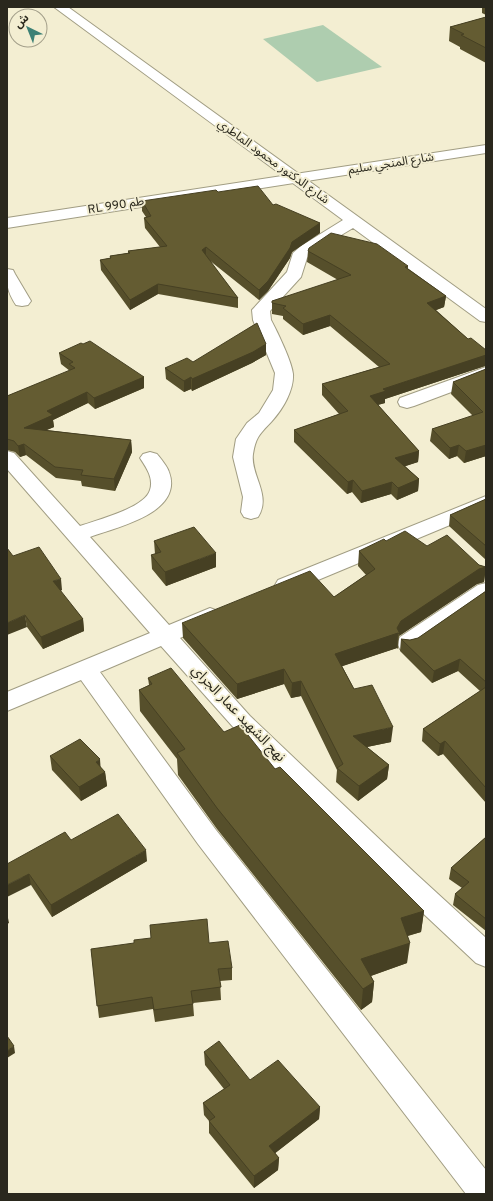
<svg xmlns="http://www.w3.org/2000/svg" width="493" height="1201" font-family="Overpass,'Noto Sans Arabic',sans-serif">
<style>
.green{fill:#aecdaf}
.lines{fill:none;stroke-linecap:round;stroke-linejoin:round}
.street-casing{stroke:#a19d83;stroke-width:2}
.secondary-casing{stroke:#a19d83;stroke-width:2}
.street{fill:#fff;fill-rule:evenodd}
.secondary{fill:#fff;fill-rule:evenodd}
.wall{fill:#564f2b}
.shaded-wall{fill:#464023}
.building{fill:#645c32;stroke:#464023}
.labels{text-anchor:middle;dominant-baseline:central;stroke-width:4;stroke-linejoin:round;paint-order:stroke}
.far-street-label{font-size:12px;fill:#2a281d;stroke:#f3eed2}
.street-label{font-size:14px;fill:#2a281d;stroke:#f3eed2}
</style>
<rect width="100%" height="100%" fill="#f3eed2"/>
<path class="green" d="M323 25 382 67 317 82 263 39Z"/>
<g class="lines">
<defs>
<path id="street" d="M54 7H68L486 309V322L480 321 353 228 313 252 307 258 301 277 270 311 271 320C277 331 292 362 293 374 294 390 283 409 272 421 260 434 256 436 253 454 250 475 272 495 258 517L251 519 244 517 241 512 243 497 233 457 236 439 247 423 259 413 273 390 275 373 253 320 252 310 287 272 293 253 301 246 343 220Z
M7 269 13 270 15 274 31 301 28 305 22 306 16 305C7 291 7 285 7 269Z
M486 367V379L414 406 407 408 400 406 398 402 400 398Z
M7 451 14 453 80 526C97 520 145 508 150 490 154 478 146 467 140 458L143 454 150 452 157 454C161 459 167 466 169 472 184 513 117 527 90 537L169 625 210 608 218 611 221 616 218 621 180 638 250 716 414 872 486 938V967L476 963 396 888 234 728 161 646 100 672 216 830 486 1170V1194H466L198 844 81 680 7 711V692L150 633 7 469Z
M486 496V510L294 590 286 592 278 590 275 585 278 580Z
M486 583V601L416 649 408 651 400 649 397 643 400 637 478 585Z"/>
<path id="secondary" d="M486 145V153L7 228V218Z"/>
</defs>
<use href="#street" class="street-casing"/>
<use href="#secondary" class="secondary-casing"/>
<use href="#street" class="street"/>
<use href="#secondary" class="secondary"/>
</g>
<path class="wall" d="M482 7H486V15L482 13Z
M486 17V63L460 49V47L449 41 450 27Z
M218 192 273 205 320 223V233L292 252 290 258 268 291 259 300 209 260 238 298V308L158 294 130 310 101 270 100 260 110 258V256L128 253V251L160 247 145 228 144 218 146 217 142 211V201Z
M308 251 408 266V269L446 296 444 307 436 310 468 339 486 350V366H485L385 399V403L378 405 419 451 418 462 405 466 419 479 418 491 397 500 391 494 361 503 352 492 347 494 294 442V430L339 414 322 395V384L379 367 330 326 303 335 283 319V316L272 314V301L338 280 307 262Z
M266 344V355L252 363 192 391 191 389 184 392 166 379 165 368 193 362Z
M59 353 144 377V388L95 409 88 403 53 420 54 427 46 430 131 440 132 452 115 491 82 486 81 481 56 478 26 455 20 457 15 452 7 450V396L70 371 61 364Z
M486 369V456L464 463 457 456 449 459 430 441 432 429 473 416 451 394 453 382Z
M486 499V560L449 526 450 515Z
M154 541 216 567 166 586 152 569 151 555 155 554Z
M386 541 427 546 479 565 486 567 484 582 477 584 399 636 398 649 397 648 342 666 354 689 391 742 367 747 389 765 387 779 358 801 336 782 337 770 301 696 291 698 284 684 237 699 183 638 182 623 334 597 366 575 358 566 359 551Z
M13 556 62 590 60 591 83 619 84 631 43 649 27 627Z
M486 591V803L443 754 438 756 422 741 423 729 480 691 458 671 432 683 400 651 401 639 410 640 418 638Z
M148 678 224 732 275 769 424 911 421 932 408 936 407 963 371 976 374 982 372 1002 361 1010 217 829 178 775 177 759 140 711 139 690 149 685Z
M50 756 100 767 105 772 107 786 81 801 52 770Z
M486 837V931L453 905 455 894 462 888 449 879 451 868Z
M71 840 147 861 52 917 31 885 7 864Z
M209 943 232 968V980L220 981 221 1000 193 1003 194 1016 155 1022 153 1009 99 1018 91 949Z
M204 1052 250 1080 320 1107 319 1119 275 1153 279 1158 278 1170 254 1188 209 1133V1121L204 1115 203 1103 224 1089 205 1065Z"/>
<path class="shaded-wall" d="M320 223V233L292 252 290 258 268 291 259 300V290L292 242Z
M206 247V257L202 250Z
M158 284V294L130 310V300Z
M446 296 444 307 426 314 427 303Z
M330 315V326L303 335V324Z
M266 344V355L252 363 192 391V379Z
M486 355 485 366 385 399V403L369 407 370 396 383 389Z
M144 377V388L95 409 94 398Z
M191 377V389L184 392V381Z
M87 392 88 403 53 420 54 427 26 439 24 428 47 411Z
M131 440 132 452 115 491 114 479Z
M24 444 26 455 20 457 18 446Z
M459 445 457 456 449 459 450 448Z
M486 445V456L464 463 466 451Z
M419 451 418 462 394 470 395 458Z
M419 479 418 491 397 500 398 488Z
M353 480 352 492 347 494 348 482Z
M392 482 391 494 361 503 362 491Z
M216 553V567L166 586 165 572Z
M486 567 484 582 477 584 399 636 400 634 398 633 397 648 334 669 335 654 397 628 401 621 479 569Z
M61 579 62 590 54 593 53 581Z
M25 615 27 627 7 635V623Z
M83 619 84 631 43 649 41 637Z
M460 659 458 671 432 683 434 671Z
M284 669V684L237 699V684Z
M301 681V696L291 698 292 683Z
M393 727 391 742 352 750 353 736Z
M445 741 443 754 438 756 440 744Z
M100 759 101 773 96 762Z
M389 765 387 779 358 801 359 786Z
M105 772 107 786 81 801 79 787Z
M146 850 147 861 52 917 51 905Z
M29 874 31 885 7 897V885Z
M424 911 421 932 399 938 401 918Z
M7 913 9 923 7 924Z
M410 943 407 963 359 980 361 959Z
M374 982 372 1002 361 1010 363 989Z
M14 1046 15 1053 7 1058V1051Z
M320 1107 319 1119 269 1158V1146Z
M279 1158 278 1170 254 1188V1176Z"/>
<path class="building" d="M486 17V48L461 35 464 34 450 27Z
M258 186 273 205 276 204 320 223 292 242 290 248 268 281 259 290 206 247 202 250 238 298 158 284 130 300 100 260 111 258 110 256 130 253 128 251 167 246 144 218 151 216 142 201 216 190 218 192Z
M331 233 377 244 408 266 405 267 446 296 427 303 468 339 471 338 486 350V355L383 389 386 391 370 396 419 451 395 458 419 479 398 488 392 482 362 491 353 480 348 482 294 430 348 411 322 384 390 364 330 315 303 324 283 308 286 306 272 303V301L351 275 308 251 309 248Z
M257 323 266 344 253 352 192 379 191 377 184 381 165 368 187 358 193 362Z
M90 341 144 377 94 398 87 392 47 411 53 415 24 428 131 440 114 479 81 475 83 470 55 467 24 444 18 446 14 441 7 439V396L75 368 69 364 73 362 59 353 81 343 83 344Z
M486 369V445L466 451 459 445 450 448 432 429 483 412 453 382Z
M486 499V546L450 515Z
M194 527 216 553 165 572 151 555 161 552 154 541Z
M405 531 427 546 447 535 479 565 486 567 479 569 401 621 397 628 400 634 398 633 335 654 354 689 372 685 393 727 353 736 389 765 359 786 337 768 343 764 301 681 292 683 284 669 237 684 182 623 310 571 334 597 375 569 359 551 384 539 386 541Z
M39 547 61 579 53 581 83 619 41 637 25 615 7 623V548L13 556Z
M486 591V682L460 659 434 671 401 639 410 640 418 638Z
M171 668 224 732 240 725 275 769 280 767 424 911 401 918 410 943 361 959 374 982 363 989 217 808 177 753 185 749 139 690 152 684 148 678Z
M486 687V788L445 741 440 744 423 729Z
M80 739 100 759 96 762 105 772 79 787 50 756Z
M118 814 146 850 51 905 29 874 7 885V864L65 832 71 840Z
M486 837V919L455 894 469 882 451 868Z
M207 919 209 943 228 941 232 968 218 969 221 987 191 991 193 1004 154 1010 152 997 97 1006 91 949 134 943V940L151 938 150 925Z
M7 1036 14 1046 7 1051Z
M219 1041 250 1080 278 1060 320 1107 269 1146 279 1158 254 1176 209 1121 215 1117 203 1103 230 1085 204 1052Z"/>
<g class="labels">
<g class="far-street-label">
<text transform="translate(273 162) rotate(36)">شارع الدكتور محمود الماطري</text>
<text transform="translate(391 164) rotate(-9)">شارع المنجي سليم</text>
<text transform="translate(116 206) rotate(-9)">RL طم 990</text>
</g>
<g class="street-label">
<text transform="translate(238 714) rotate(46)">نهج الشهيد عمار الجراي</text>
</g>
</g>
<rect width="493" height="1201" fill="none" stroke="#2a281d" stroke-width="16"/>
<g transform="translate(28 28) rotate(317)"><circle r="19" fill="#f3eed2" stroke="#a39f8a"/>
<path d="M0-3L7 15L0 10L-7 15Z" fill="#3d8175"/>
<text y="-6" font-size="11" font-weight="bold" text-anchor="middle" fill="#2a281d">ش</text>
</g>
</svg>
